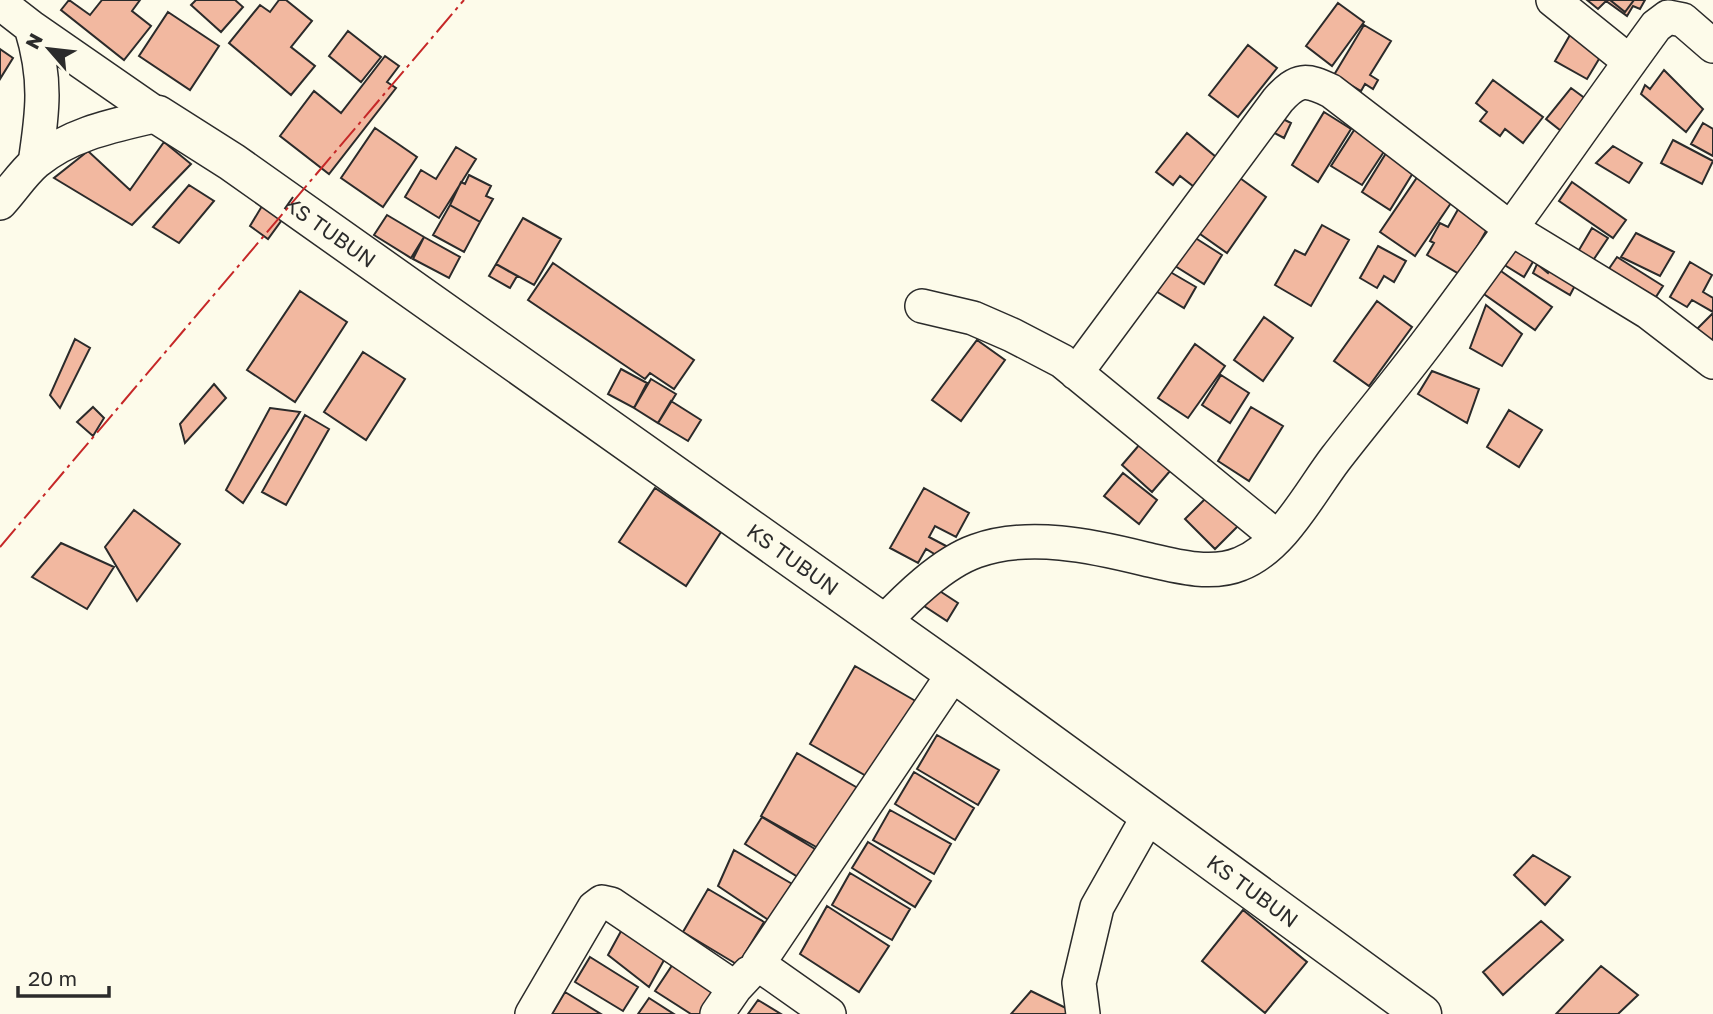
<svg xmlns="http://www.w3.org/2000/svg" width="1713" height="1014" font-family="'Golos Text',sans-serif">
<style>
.building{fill:#f2b8a0;stroke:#2b2b2b;stroke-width:2}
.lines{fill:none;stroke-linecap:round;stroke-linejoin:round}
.minor-casing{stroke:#2b2b2b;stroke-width:36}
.major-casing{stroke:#2b2b2b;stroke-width:41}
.minor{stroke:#fdfbea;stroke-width:33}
.major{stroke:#fdfbea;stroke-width:38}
.power{stroke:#c62828;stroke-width:2;stroke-dasharray:24 5 3.5 5;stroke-linecap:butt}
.labels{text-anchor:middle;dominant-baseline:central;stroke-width:5;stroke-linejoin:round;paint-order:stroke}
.street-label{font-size:21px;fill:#2b2b2b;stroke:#fdfbea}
</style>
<rect width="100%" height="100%" fill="#fdfbea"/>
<path class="building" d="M69 0 90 15 102 0H140L132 11 151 26 124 60 61 10Z
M196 0H235L243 7 221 32 191 5Z
M279 0H286L312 21 291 47 315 66 291 95 229 43 260 5 270 12Z
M1587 0H1645L1640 9 1633 6 1627 16 1606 1 1598 9Z
M1610 0H1634L1625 12Z
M1338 3 1364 22 1332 66 1306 46Z
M168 12 219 46 190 90 139 56Z
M1364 25 1391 41 1370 75 1378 80 1373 89 1365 84 1361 91 1334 75Z
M348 31 381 57 361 82 329 56Z
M1570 35 1602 54 1587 79 1555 61Z
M1248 45 1277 68 1238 117 1209 95Z
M0 49 13 58 0 79Z
M385 56 399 66 387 82 396 88 329 174 280 136 314 91 341 113Z
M1664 70 1703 109 1686 132 1641 94 1645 85 1650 89Z
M1493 80 1543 117 1523 143 1505 129 1500 136 1480 121 1487 112 1476 103Z
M1571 88 1590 102 1565 134 1546 119Z
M1324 112 1351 129 1318 182 1292 165Z
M1275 115 1291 123 1284 138 1267 129Z
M1703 123 1713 129V156L1691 144Z
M1358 124 1389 144 1362 185 1331 166Z
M375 128 417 157 383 207 341 178Z
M1187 133 1216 157 1193 186 1180 176 1173 185 1156 172Z
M1673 140 1713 161 1702 184 1661 163Z
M164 142 191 164 132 225 54 178 88 151 130 190Z
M1613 146 1642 163 1629 183 1596 163Z
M456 147 476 159 439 218 405 197 421 170 436 179Z
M1388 150 1416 168 1390 210 1362 192Z
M1233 173 1266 197 1227 253 1193 229Z
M469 175 491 186 486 196 493 199 480 222 450 205 461 182 465 184Z
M1418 176 1453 200 1415 256 1380 232Z
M1572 182 1626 220 1613 238 1559 201Z
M189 185 214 201 179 243 153 227Z
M450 205 480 222 464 252 433 235Z
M262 206 284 217 268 239 250 226Z
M1460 206 1490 224 1461 275 1427 255 1434 243 1430 241 1440 223 1448 227Z
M387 215 424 237 411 258 374 235Z
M523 218 561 239 534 285 496 264Z
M1322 225 1349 240 1311 306 1275 285 1295 250 1305 255Z
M1592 228 1608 238 1588 268 1576 255Z
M1186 232 1222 255 1204 284 1167 261Z
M1636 233 1674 252 1660 276 1621 257Z
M1514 235 1540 250 1524 277 1498 261Z
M424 237 460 257 449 278 413 259Z
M1378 246 1406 261 1394 282 1384 276 1377 288 1360 278Z
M1617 257 1663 286 1650 306 1604 276Z
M1559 259 1579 278 1570 295 1533 273 1537 264 1548 273Z
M1690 262 1712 275 1703 292 1713 298V312L1692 300 1687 307 1670 297Z
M553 263 694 360 674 389 650 373 645 379 528 300Z
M496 264 517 276 510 288 489 276Z
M1160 266 1196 287 1184 308 1149 287Z
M1498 269 1552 307 1535 330 1481 292Z
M300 291 347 322 295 402 247 370Z
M1377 301 1412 327 1369 386 1334 361Z
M1486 305 1522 334 1502 366 1470 348Z
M1713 313V346L1696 330Z
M1264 317 1293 338 1263 381 1234 360Z
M75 339 90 348 60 408 50 395Z
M977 340 1005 360 961 421 932 400Z
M1195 344 1225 366 1188 418 1158 398Z
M363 352 405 379 366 440 324 412Z
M621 369 647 383 634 408 608 394Z
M1432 371 1479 389 1467 423 1418 394Z
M1221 375 1249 393 1230 423 1202 405Z
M651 379 676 394 658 423 634 408Z
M214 384 226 398 185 443 180 424Z
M671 401 701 420 688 441 658 423Z
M93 407 104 418 93 436 77 422Z
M1251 407 1283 426 1249 481 1218 461Z
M270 408 300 412 243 503 226 490Z
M1509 410 1542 430 1519 467 1487 447Z
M305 415 329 429 286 505 262 492Z
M1140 444 1170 471 1152 492 1122 465Z
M1123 473 1157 500 1139 524 1104 496Z
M655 488 721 532 686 586 619 542Z
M924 488 969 513 956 537 935 526 929 537 948 547 941 558 926 549 918 563 890 548Z
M1207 497 1238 526 1215 549 1185 519Z
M134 510 180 544 137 601 105 547Z
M61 543 114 567 87 609 32 577Z
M932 586 958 603 947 621 921 604Z
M855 666 919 703 875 781 810 744Z
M937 735 999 770 978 805 917 769Z
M797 753 863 791 827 853 761 816Z
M914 772 974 808 955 840 895 804Z
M890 810 951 844 934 874 873 840Z
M762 817 815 849 798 877 745 844Z
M868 842 931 881 915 907 852 868Z
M734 850 794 885 770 921 718 886Z
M1533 855 1570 877 1545 905 1514 875Z
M850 873 910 909 892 940 832 905Z
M708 889 764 922 738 965 683 932Z
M827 906 889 946 859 992 800 954Z
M1243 910 1307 962 1265 1013 1202 961Z
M1541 921 1563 940 1503 995 1483 972Z
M626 922 668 953 649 987 608 955Z
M590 957 638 987 623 1011 575 982Z
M677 958 725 990 709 1014H691L655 991Z
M1601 966 1638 995 1618 1014H1556Z
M1031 991 1070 1010 1068 1014H1011Z
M565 992 601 1014H552Z
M649 998 674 1014H638Z
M758 1000 781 1014H748Z"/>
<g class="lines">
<defs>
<path id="minor" d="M1553 0 1630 62
M0 3 31 27 158 115
M31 27C47 79 43 111 35 163
M0 203C12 190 23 173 36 162 71 133 116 125 158 115
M922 306 973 318 1012 335 1062 361 1277 537
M1076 373 1278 100C1298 78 1306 79 1331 91L1510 228 1648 312 1713 362
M883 623C907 598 942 563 976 551 1028 532 1093 546 1145 559 1175 566 1211 576 1240 564 1282 548 1310 492 1336 458 1367 418 1399 380 1429 340 1507 237 1580 130 1656 26L1668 17 1683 20 1713 46
M532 1014 594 908 602 902 611 904 735 988
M717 1014 735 988 749 973
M829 1014 758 964 954 673
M1083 1014 1079 983 1097 907 1149 815"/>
<g id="major">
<path id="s1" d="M158 115 232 162 954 673 1422 1014"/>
</g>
</defs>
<use href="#minor" class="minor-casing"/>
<use href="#major" class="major-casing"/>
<use href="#minor" class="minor"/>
<use href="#major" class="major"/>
<path class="power" d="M0 547 464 0"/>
</g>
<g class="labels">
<g class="street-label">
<text stroke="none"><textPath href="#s1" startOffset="208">KS TUBUN</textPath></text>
<text stroke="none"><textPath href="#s1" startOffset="775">KS TUBUN</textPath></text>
<text stroke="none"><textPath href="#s1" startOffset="1342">KS TUBUN</textPath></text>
</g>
</g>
<g transform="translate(49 49) rotate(298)" stroke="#fdfbea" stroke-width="5" paint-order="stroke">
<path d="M0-5L12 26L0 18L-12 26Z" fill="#2b2b2b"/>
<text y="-10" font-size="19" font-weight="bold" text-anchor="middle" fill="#2b2b2b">N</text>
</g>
<path d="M18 986v10h91v-10" fill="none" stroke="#2b2b2b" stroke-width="3.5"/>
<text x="28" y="986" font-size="21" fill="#2b2b2b" stroke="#fdfbea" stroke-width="5" paint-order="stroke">20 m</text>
</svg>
